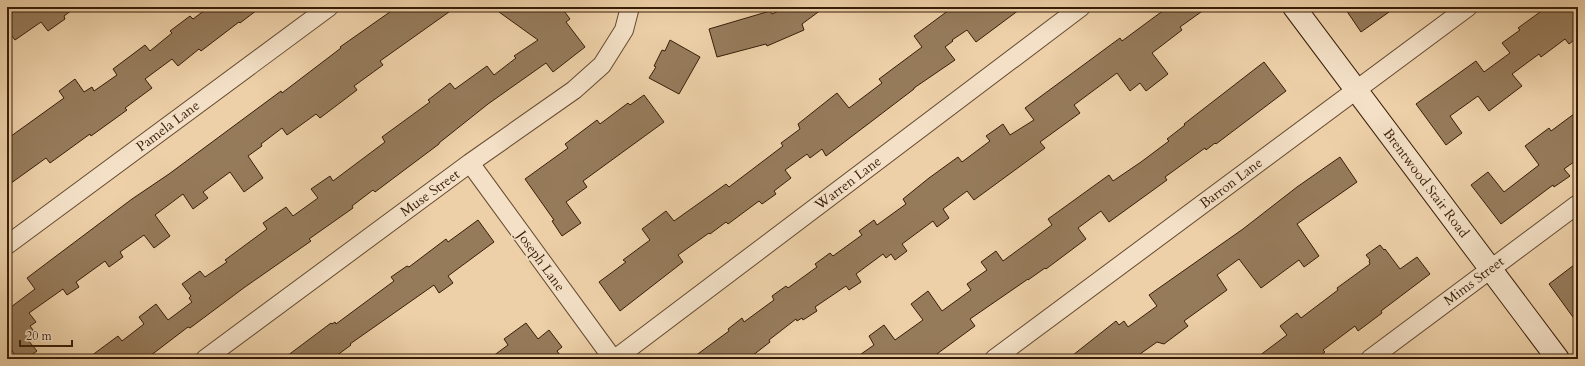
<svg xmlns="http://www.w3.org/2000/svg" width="1585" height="366" font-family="Cardo,serif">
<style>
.building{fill:#967b5b;stroke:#381e08}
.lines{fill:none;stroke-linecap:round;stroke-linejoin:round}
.street-casing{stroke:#654a30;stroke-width:20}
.secondary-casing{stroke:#381e08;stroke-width:24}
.street{stroke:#f3e0c6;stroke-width:18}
.secondary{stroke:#f3e0c6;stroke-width:22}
.labels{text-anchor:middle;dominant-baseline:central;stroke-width:3;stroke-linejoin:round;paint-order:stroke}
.street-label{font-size:14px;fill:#381e08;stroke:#f3e0c6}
</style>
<rect width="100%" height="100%" fill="#edd0a8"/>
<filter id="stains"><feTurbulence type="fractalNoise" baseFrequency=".005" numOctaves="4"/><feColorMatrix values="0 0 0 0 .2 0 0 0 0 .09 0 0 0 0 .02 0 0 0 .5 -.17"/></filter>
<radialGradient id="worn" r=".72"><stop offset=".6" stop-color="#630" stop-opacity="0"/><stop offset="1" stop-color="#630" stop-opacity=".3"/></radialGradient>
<path class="building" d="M20 7H76L64 16 65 19 48 31 41 22 15 40 7 30V16Z
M209 7H261L240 23 239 22 201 51 199 49 178 66 172 59 145 79 152 88 125 108 127 110 91 136 90 134 50 163 46 158 7 186V139L64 98 59 91 75 79 84 92 92 87 94 91 117 75 113 69 145 45 150 51 172 33 170 31 190 16 193 19Z
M397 7H456L380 61 383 65 354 86 357 90 320 118 316 114 287 135 282 128 261 144 262 146 248 156 263 178 244 192 230 172 203 192 208 198 193 209 183 194 155 215 170 236 154 248 144 235 120 252 123 257 109 267 105 261 76 282 79 287 67 295 63 289 29 313 36 322 30 326 36 334 28 340 37 351 26 359H18L7 344V310L35 289 27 278 132 199 169 174 281 91 282 93 341 48 340 47Z
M492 7H561L570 19 566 22 585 47 553 72 546 63 488 104 439 143V144L375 192 373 190 352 206 353 208 309 239 311 241 245 287 190 328 188 327 146 359H87L118 336 122 341 144 324 139 317 156 304 168 320 192 302 189 298 191 296 182 284 200 271 205 277 227 262 225 260 267 229 263 223 286 207 293 216 318 198 311 189 330 176 333 181 385 142 382 137 430 102 428 100 450 83 455 89 487 66 494 75 516 58 514 56 538 40Z
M788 7H825L802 24 804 30 767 46 766 44 717 57 709 29 770 11 772 14Z
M953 7H1023L976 42 967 30 952 40 953 41 945 47 955 60 914 88V89L826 156 822 149 810 158 807 154 785 170 791 178 774 191 776 194 762 204 759 201 728 224 726 222 710 234 709 233 678 255 683 262 620 311 599 282 626 262 623 260 650 240 642 229 666 211 674 221 726 184 729 187 783 146 781 143 800 129 798 124 837 93 849 108 882 83 879 79 922 47 914 36Z
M1168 7H1208L1180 27 1182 30 1152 53 1168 74 1146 91 1140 83 1130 91 1117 73 1074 105 1080 113 1040 142 1045 148 974 200 967 191 943 209 949 218 937 227 933 221 902 244 907 251 895 260 891 254 886 258 883 254 856 274 861 282 849 290 846 286 815 307 817 311 803 320 802 318 797 321 796 319 769 340 770 342 748 359H691L729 331 728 329 742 318 744 322 774 300 772 296 786 286 788 288 817 267 815 264 830 253 833 256 862 235 859 231 874 220 877 225 906 204 903 199 929 178 958 157 962 162 990 141 986 136 1003 124 1010 135 1034 120 1025 108 1120 38 1122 41Z
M1344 7H1396L1361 32Z
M1547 7H1578V37L1569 44 1565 39 1541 57 1539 54 1512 74 1522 86 1489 111 1478 96 1450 116 1462 133 1446 145 1416 104 1476 61 1484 72 1510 53 1502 43 1520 30 1518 28Z
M670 40 700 57 679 94 649 78 656 67 654 66 662 50 665 51Z
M1264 62 1286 91 1216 144 1215 143 1206 150 1205 148 1165 177 1167 180 1109 222 1101 211 1078 228 1086 239 1046 269 1045 268 1028 280V279L970 319 975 326 930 359H854L874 345 869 336 884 325 895 340 923 320 911 304 928 291 942 311 971 290 967 284 987 270 981 262 996 251 1003 261 1052 225 1048 219 1109 175 1113 181 1141 162 1169 141 1167 139 1185 125 1184 124Z
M644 95 664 122 583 181 587 187 566 202 581 223 562 236 552 221 554 220 525 179 568 148 565 144 597 120 600 124 628 103 630 105Z
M1578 111V159L1564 169 1570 176 1554 187 1553 185 1501 224 1471 185 1488 172 1504 192 1539 165 1525 146 1549 128 1551 131Z
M1340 157 1357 182 1297 224 1319 256 1304 267 1299 260 1261 288 1239 259 1217 275 1227 290 1184 321 1188 326 1164 344 1157 342 1133 359H1068L1116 321 1119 325 1124 321 1128 327 1157 306 1149 295 1243 229 1297 187Z
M478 220 494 242 448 276 453 283 439 293 434 285 350 344 351 345 332 359H283L331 323 332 324 335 322 336 324 394 281 391 277 407 266 409 267 446 239 448 242Z
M1380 245 1384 250 1385 249 1400 269 1417 257 1430 274 1381 311 1382 313 1358 331 1355 326 1323 350 1325 352 1316 359H1255L1287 335 1280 326 1297 313 1301 318 1338 290 1337 288 1370 264 1369 261 1370 260 1366 255Z
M1578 262V324L1549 284Z
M526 323 538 339 549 330 562 347 557 351 563 359H489L508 345 504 339Z"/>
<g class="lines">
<defs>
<path id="street" d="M470 163 613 359
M7 245 329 7
M205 359 470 163 574 90 602 65 624 30 630 7
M615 359 1081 7
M994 359 1468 7
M1370 359 1578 204"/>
<path id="secondary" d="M1294 7 1558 359"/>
</defs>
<use href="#street" class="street-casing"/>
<use href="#secondary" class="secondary-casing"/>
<use href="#street" class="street"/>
<use href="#secondary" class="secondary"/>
</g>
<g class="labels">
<g class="street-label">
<text transform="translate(168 126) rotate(-37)">Pamela Lane</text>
<text transform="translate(848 183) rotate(-37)">Warren Lane</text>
<text transform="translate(1231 183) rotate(-37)">Barron Lane</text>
<text transform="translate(1426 183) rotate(53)">Brentwood Stair Road</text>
<text transform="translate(430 193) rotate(-36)">Muse Street</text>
<text transform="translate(541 261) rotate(54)">Joseph Lane</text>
<text transform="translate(1474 281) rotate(-37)">Mims Street</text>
</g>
</g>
<rect width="1585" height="366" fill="none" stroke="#edd0a8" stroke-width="24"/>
<rect x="8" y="8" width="1569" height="350" fill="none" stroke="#381e08" stroke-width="2"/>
<rect x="12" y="12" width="1561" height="342" fill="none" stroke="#381e08"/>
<path d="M20 340v6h52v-6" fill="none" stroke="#381e08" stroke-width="2"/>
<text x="26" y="340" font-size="12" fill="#381e08" stroke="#f3e0c6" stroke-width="3" paint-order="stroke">20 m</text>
<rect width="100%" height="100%" filter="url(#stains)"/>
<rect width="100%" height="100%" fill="url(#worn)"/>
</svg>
